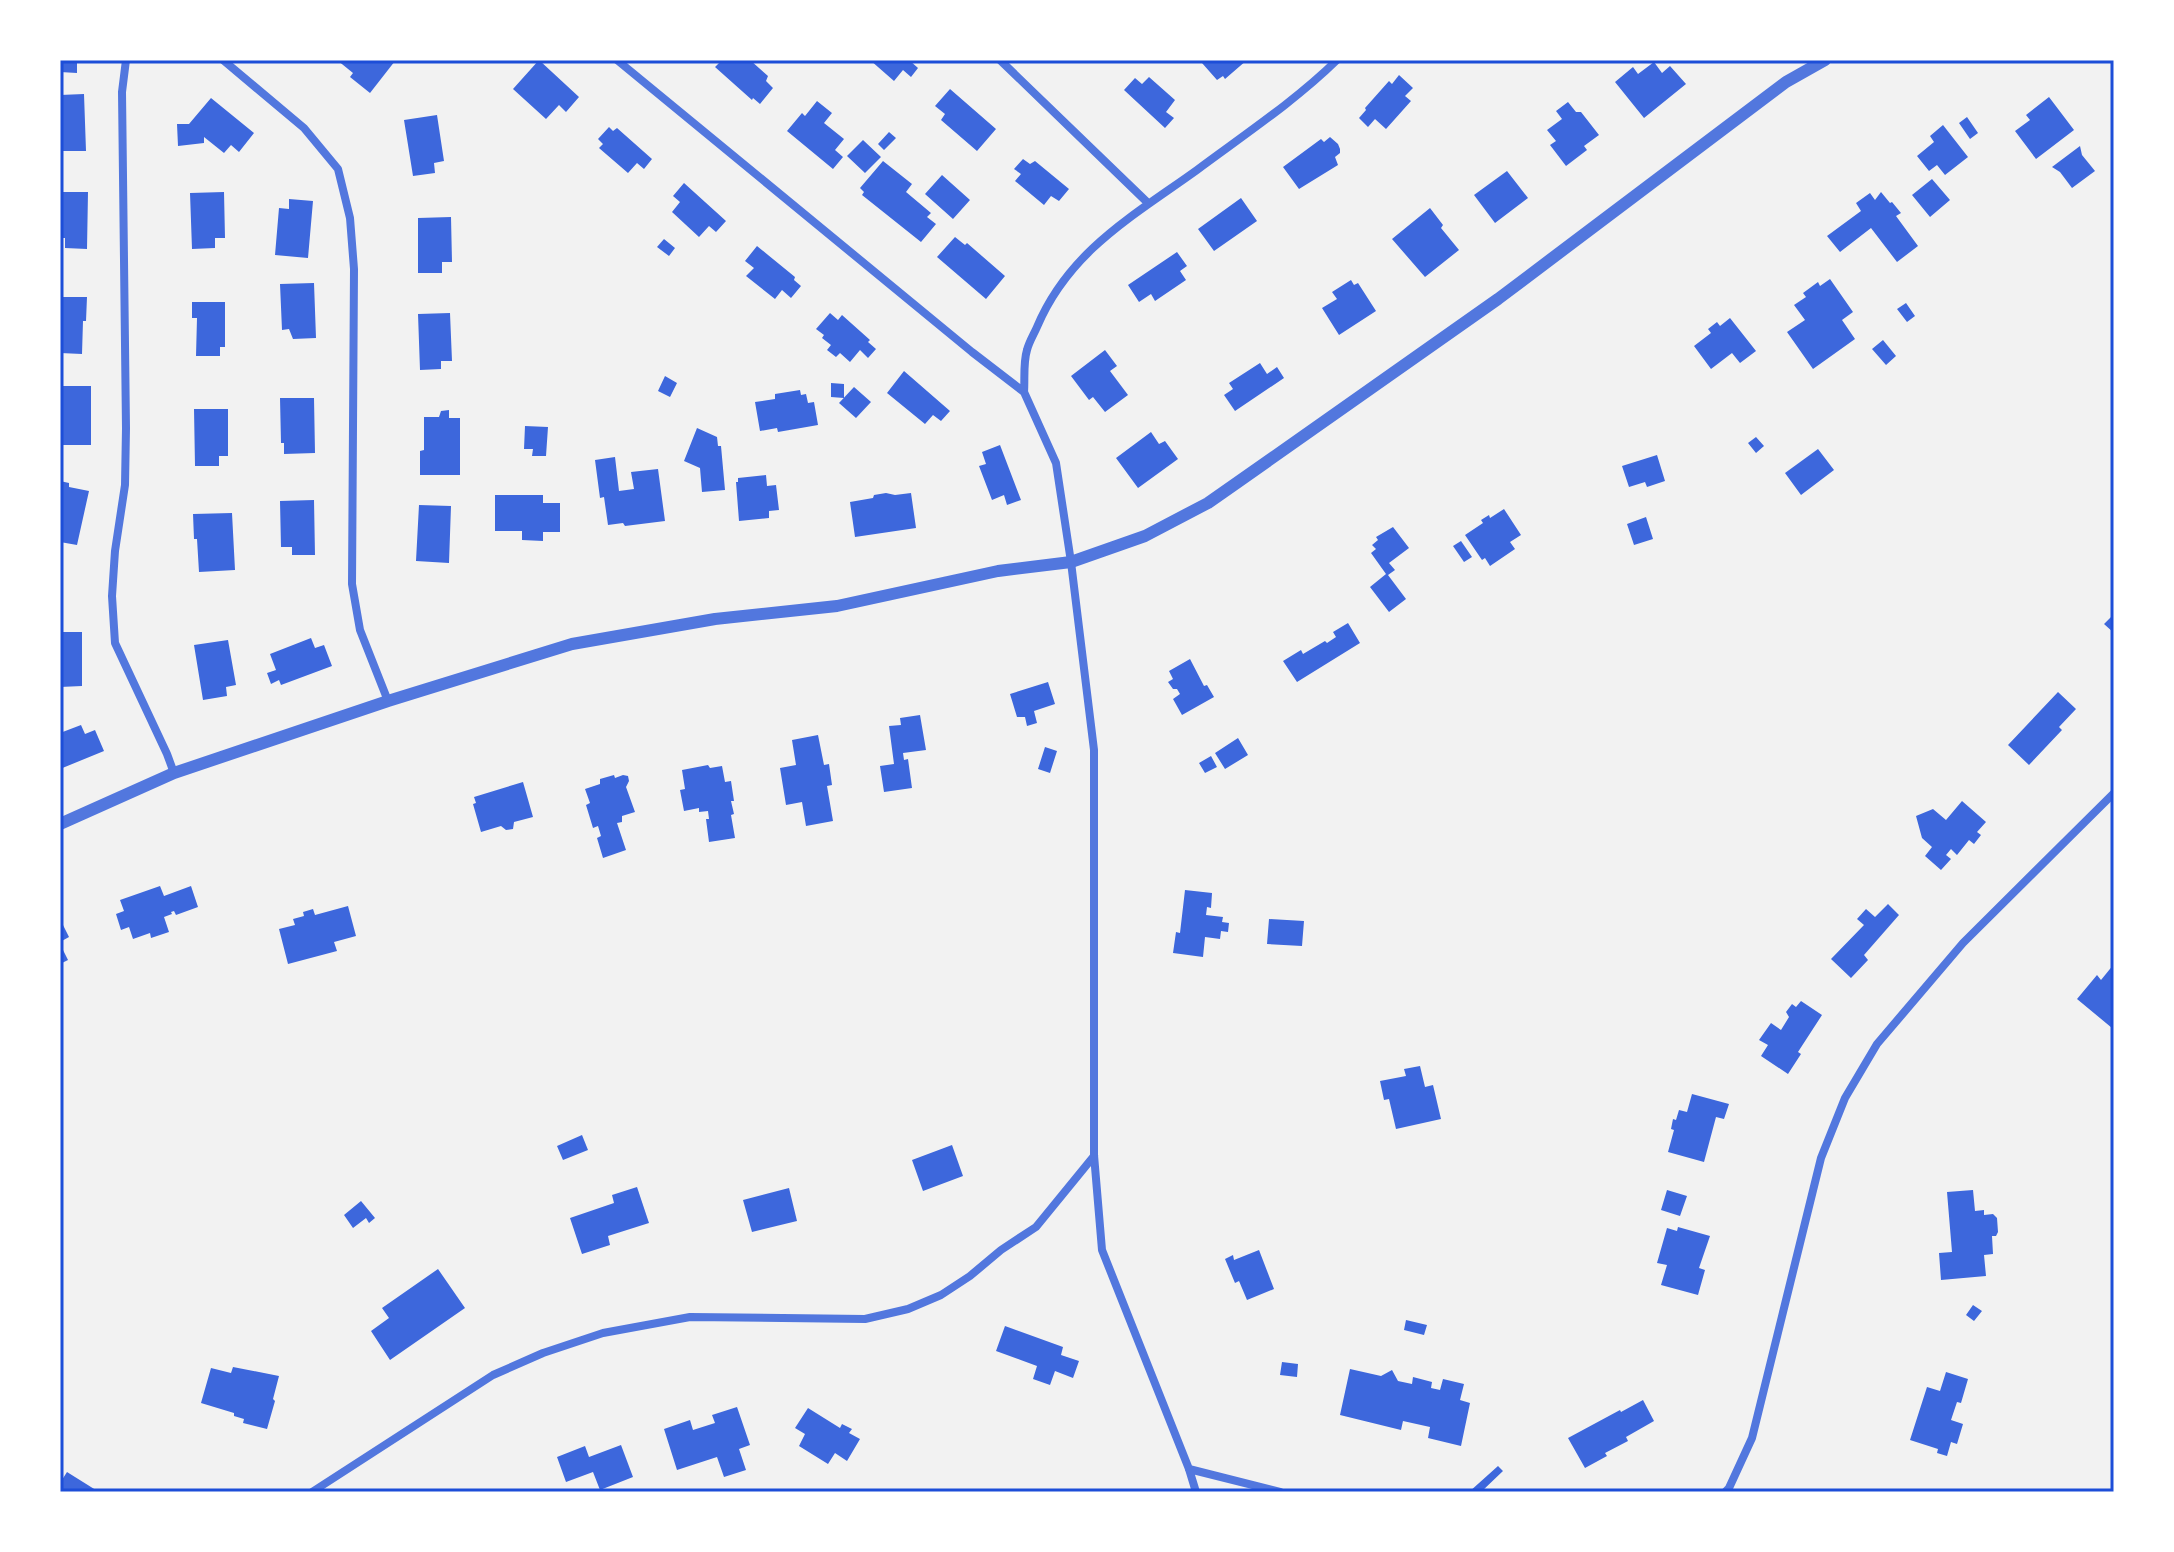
<svg xmlns="http://www.w3.org/2000/svg" width="2174" height="1552" font-family="'Noto Sans',sans-serif">
<style>
.building{fill:#3d67dc}
.lines{fill:none;stroke-linecap:round;stroke-linejoin:round}
.minor{stroke:#5277de;stroke-width:8}
.tertiary{stroke:#5277de;stroke-width:12}
.neatline{fill:none;stroke:#1d4ed8;stroke-width:3}
</style>
<rect width="100%" height="100%" fill="#f2f2f2"/>
<path class="building" d="M60 60H77V73L60 72Z
M337 60H394L395 61 370 93 350 77 353 73Z
M539 60 579 97 566 112 559 105 546 119 513 89Z
M722 60H750L768 76 766 81 773 88 760 104 753 98 752 100 715 67Z
M870 60H909L918 68 911 77 903 70 894 81Z
M1205 60H1247L1225 79 1223 76 1217 80 1202 63Z
M1654 62 1662 73 1670 66 1686 84 1644 118 1615 82 1633 67 1638 74Z
M1399 75 1413 88 1405 96 1411 101 1386 129 1375 119 1368 127 1359 118 1366 110 1365 108 1389 81 1392 84Z
M1149 77 1175 100 1166 112 1174 118 1165 128 1124 90 1135 78 1142 84Z
M950 89 996 129 977 151 941 120 945 114 935 106Z
M84 94 86 151H62L60 95Z
M2049 97 2074 130 2036 159 2015 131 2030 120 2026 115Z
M211 98 254 133 239 152 231 145 224 153 204 137V143L178 146 177 124H189Z
M817 101 832 113 824 123 844 139 835 150 843 157 833 169 787 131 802 113 805 116Z
M1568 102 1576 112H1581L1599 135 1584 146 1587 150 1566 166 1550 145 1556 141 1547 130 1562 119 1556 111Z
M437 115 444 161 434 163 435 173 413 176 404 120Z
M1967 117 1978 133 1970 139 1959 123Z
M1943 125 1968 157 1945 175 1937 165 1929 171 1917 156 1934 142 1930 136Z
M609 127 613 131 617 128 652 159 644 169 637 163 628 173 599 148 603 144 598 139Z
M889 132 896 138 884 150 878 144Z
M1330 137 1338 144 1340 149V153L1335 157 1338 165 1299 189 1283 167 1321 139 1324 142Z
M863 140 881 157 865 173 847 156Z
M2080 146 2082 155 2095 171 2072 188 2060 172 2052 167Z
M1023 159 1030 164 1035 161 1069 189 1059 201 1051 196 1044 205 1015 181 1021 174 1014 169Z
M883 161 912 184 906 192 931 213 927 217 936 224 921 242 862 195 864 192 860 188Z
M1507 171 1528 198 1495 223 1474 195Z
M942 175 970 200 953 219 925 194Z
M1932 179 1950 200 1930 217 1912 195Z
M684 183 726 221 716 232 709 226 699 237 672 212 680 202 673 196Z
M60 192H88L87 249 65 248V238H60Z
M224 192 225 238H215V248L192 249 190 193Z
M1881 192 1890 203 1892 202 1901 213 1896 216 1918 246 1897 262 1871 228 1840 252 1827 236 1861 211 1856 203 1870 193 1875 200Z
M1241 198 1257 221 1214 251 1198 229Z
M289 199 313 201 308 258 275 255 279 208 289 209Z
M1430 208 1443 225 1441 228 1459 250 1425 277 1392 239Z
M451 217 452 262H442V273H418V218Z
M955 237 965 245 967 243 1005 276 986 299 937 257Z
M664 239 675 248 669 256 657 247Z
M757 246 795 277 794 280 801 286 791 298 782 290 775 299 746 276 754 268 745 261Z
M1177 252 1187 266 1180 271 1186 280 1155 301 1151 294 1139 302 1128 285Z
M1830 279 1853 312 1842 320 1855 339 1813 369 1787 332 1805 320 1794 305 1806 297 1803 293 1818 282 1820 286Z
M1351 280 1354 285 1358 283 1376 311 1339 335 1322 308 1337 299 1332 292Z
M314 283 316 338 293 339 289 329 282 330 280 284Z
M60 297H87L86 321H83L82 354 60 353Z
M192 302H225V347H220V356H196L197 318H192Z
M1906 303 1915 316 1907 322 1897 309Z
M450 313 452 361H441V369L420 370 418 314Z
M830 313 838 320 842 315 870 340 868 342 876 349 868 358 860 350 850 362 840 353 836 357 827 350 831 345 822 338 824 335 816 329Z
M1730 318 1756 351 1740 363 1732 353 1711 369 1694 346 1711 333 1708 329 1717 322 1720 326Z
M1883 340 1896 356 1886 365 1872 349Z
M1105 350 1117 366 1110 371 1128 395 1105 412 1093 397 1089 400 1071 376Z
M1260 363 1267 374 1277 367 1284 378 1235 411 1224 395 1233 389 1229 383Z
M904 371 950 411 941 421 933 415 925 424 887 393Z
M665 376 677 383 670 397 658 391Z
M831 383 844 384V398L831 397Z
M60 386H91V445H60Z
M854 387 871 402 856 418 839 403Z
M800 390 801 395 806 394 808 403 814 402 818 425 778 432 777 428 760 431 755 402 775 399V394Z
M280 398H314L315 453 284 454V443H281Z
M194 409H228V456H219V466H195Z
M449 410V418H460V475H420V451L424 450V417H439L441 411Z
M525 426 548 427 546 456H532L533 449H524Z
M697 428 717 437 718 446H721L725 490 702 492 700 468 684 461Z
M1151 432 1159 444 1165 441 1178 459 1138 488 1116 458Z
M1756 437 1764 446 1756 453 1748 443Z
M1000 445 1021 500 1007 505 1004 495 992 500 979 466 986 464 982 452Z
M1818 449 1834 470 1801 495 1785 473Z
M1657 455 1665 481 1647 487 1645 482 1629 487 1622 466Z
M615 457 619 491 634 489 631 472 658 469 665 521 625 526 623 523 608 525 604 497 600 498 595 460Z
M766 475 767 486 776 485 779 510 769 511V518L739 521 736 482H738V478Z
M60 481 69 483V487L89 491 77 545 60 542Z
M886 493 895 495 911 493 916 528 855 537 850 502 873 498 874 495Z
M495 495H543V503H560V532H543V541L522 540V531H495Z
M314 500 315 555H292V547H281L280 501Z
M419 505 451 506 449 563 416 561Z
M1504 509 1521 535 1510 542 1515 549 1490 566 1485 558 1482 560 1465 535 1483 523 1481 520 1489 515 1490 518Z
M232 513 235 570 199 572 197 539H194L193 514Z
M1646 517 1653 539 1634 545 1627 524Z
M1393 527 1409 548 1389 563 1395 570 1388 575 1406 599 1389 612 1370 587 1386 574 1371 553 1376 549 1372 545 1378 540 1376 537Z
M1461 541 1472 557 1464 562 1453 546Z
M2114 614V633L2104 624Z
M1348 623 1360 643 1297 682 1283 661 1301 650 1303 654 1325 641 1327 643 1336 637 1333 632Z
M60 632H82V686L60 687Z
M311 638 315 648 324 645 332 666 281 685 279 680 271 684 267 673 276 670 270 654Z
M228 640 236 685 226 687 227 696 203 700 194 645Z
M1190 659 1204 686 1207 685 1214 697 1182 715 1173 699 1180 694 1177 689H1173L1168 682 1173 679 1169 671Z
M1048 682 1055 704 1034 711 1037 723 1027 726 1025 717H1017L1010 694Z
M2058 692 2076 709 2059 727 2062 730 2029 765 2008 745Z
M920 715 926 750 903 753 904 760 908 759 912 788 884 792 880 766 894 764 889 726 901 725 900 718Z
M81 725 85 734 95 730 104 751 60 769V733Z
M818 735 824 765 829 764 832 785 827 786 833 821 806 826 802 802 786 805 780 768 796 765 792 740Z
M1238 738 1248 755 1225 769 1215 753Z
M1045 747 1057 751 1050 773 1038 769Z
M1211 756 1217 767 1205 773 1199 763Z
M708 765 710 768 722 766 725 782 731 781 734 801H731L734 814 731 815 735 838 709 842 706 819H709L708 811 699 812V808L684 811 680 790 685 789 682 770Z
M614 775 615 778 623 775 628 776 629 781 626 787 635 812 622 816V822L617 823 626 850 603 858 597 838 601 836 598 826 593 828 586 805 590 803 585 789 600 784V779Z
M523 782 533 817 514 822 513 829 506 830 501 826 481 832 473 804 476 803 474 797Z
M1962 801 1986 822 1977 832 1981 835 1974 844 1969 840 1957 855 1951 849 1946 855 1951 859 1941 870 1925 856 1932 847 1922 838 1916 816 1933 809 1946 820Z
M160 886 164 896 191 886 198 907 176 915 174 911 171 912 172 914 164 917 169 932 151 938 150 933 133 939 129 927 121 930 116 914 124 911 120 900Z
M1185 890 1212 893 1211 908 1207 907 1206 915 1223 917 1222 922 1229 923 1228 932 1221 931 1220 939 1205 937 1203 957 1173 953 1176 932 1180 933Z
M1888 904 1899 915 1864 955 1868 960 1851 978 1831 959 1864 925 1857 919 1866 909 1875 917Z
M348 906 356 936 334 942 337 951 288 964 279 929 295 925 293 919 304 916 303 912 313 909 315 915Z
M60 919 69 937 60 942Z
M1269 919 1304 921 1302 946 1267 944Z
M60 944 68 960 60 964Z
M2114 964V998L2112 1001 2114 1003V1026L2112 1028 2077 999 2097 975 2101 980Z
M1801 1001 1822 1015 1798 1052 1801 1054 1788 1074 1761 1056 1768 1045 1759 1040 1771 1023 1781 1030 1789 1017 1786 1012 1792 1004 1796 1007Z
M1420 1066 1425 1087 1433 1085 1441 1119 1396 1129 1389 1099 1384 1100 1380 1081 1406 1076 1404 1069Z
M1692 1094 1729 1104 1724 1119 1716 1117 1704 1162 1668 1152 1674 1130 1671 1129 1673 1119 1676 1120 1679 1110 1687 1112Z
M582 1135 588 1150 563 1160 557 1146Z
M952 1145 963 1176 923 1191 912 1160Z
M637 1187 649 1223 608 1236 610 1245 582 1254 570 1218 614 1203 612 1195Z
M789 1188 797 1221 752 1232 743 1200Z
M1667 1190 1687 1196 1680 1216 1661 1210Z
M1973 1190 1975 1211 1984 1210V1215L1993 1214 1997 1218 1998 1232 1996 1236H1992L1993 1254 1984 1255 1986 1276 1941 1280 1939 1253 1952 1252 1947 1192Z
M361 1201 375 1218 369 1223 366 1218 353 1228 344 1215Z
M1678 1227 1710 1236 1699 1268 1705 1270 1698 1295 1661 1285 1667 1265 1657 1263 1667 1228 1677 1231Z
M1259 1250 1274 1289 1247 1300 1239 1281 1235 1283 1225 1259 1233 1255 1234 1260Z
M438 1269 465 1308 390 1360 371 1331 389 1318 382 1308Z
M1973 1305 1982 1311 1974 1321 1966 1315Z
M1406 1320 1427 1325 1424 1335 1404 1330Z
M1005 1326 1063 1347 1061 1355 1079 1361 1073 1378 1055 1371 1050 1385 1033 1379 1037 1366 996 1351Z
M1282 1362 1298 1364 1297 1377 1280 1375Z
M233 1367 279 1376 273 1399 275 1401 267 1429 243 1423 244 1419 234 1416V1413L201 1403 211 1368 231 1373Z
M1350 1369 1381 1376 1392 1370 1398 1381 1412 1384 1413 1377 1432 1382 1431 1388 1440 1390 1443 1379 1464 1384 1460 1400 1470 1403 1461 1446 1428 1438 1430 1427 1403 1421 1401 1430 1340 1415Z
M1946 1372 1968 1379 1961 1403 1957 1402 1951 1420 1963 1424 1957 1444 1951 1442 1947 1456 1937 1453 1938 1449 1910 1440 1927 1387 1940 1391Z
M1643 1400 1654 1421 1626 1437 1628 1441 1605 1453 1607 1456 1585 1468 1568 1438 1620 1410 1621 1412Z
M737 1407 750 1445 739 1449 746 1470 724 1477 717 1457 677 1470 664 1429 690 1420 693 1430 715 1423 712 1415Z
M808 1408 840 1428 842 1424 852 1429 849 1433 860 1439 847 1461 835 1453 828 1464 799 1446 805 1434 795 1428Z
M621 1445 633 1477 600 1490 593 1472 566 1482 557 1457 585 1446 589 1457Z
M1498 1466 1503 1471 1481 1492H1469Z
M67 1472 99 1492H60V1483Z"/>
<g class="lines">
<path class="minor" d="M126 60 122 92 126 428 125 485 115 551 112 596 115 643 167 754 174 773
M223 60 304 128 338 169 350 218 354 269 352 584 360 630 388 701
M617 60 972 352 1024 392 1056 463 1071 562 1094 750V1155L1102 1250 1189 1469 1196 1492
M1000 60 1148 203
M1024 392C1025 379 1023 363 1027 350 1029 342 1034 334 1037 327 1069 251 1133 216 1197 170 1244 135 1295 101 1337 60
M1189 1469 1280 1492
M312 1492 493 1375 543 1353 603 1333 690 1317 865 1319 908 1309 941 1295 970 1276 1001 1250 1036 1227 1094 1156
M1725 1492 1729 1488 1752 1438 1821 1158 1845 1098 1877 1044 1963 943 2114 793"/>
<path class="tertiary" d="M60 824 174 773 388 701 572 644 715 619 837 606 998 571 1071 562 1145 536 1208 503 1238 482 1498 299 1786 82 1825 60"/>
</g>
<rect width="2174" height="1552" fill="none" stroke="#ffffff" stroke-width="124"/>
<rect x="62" y="62" width="2050" height="1428" class="neatline"/>
</svg>
